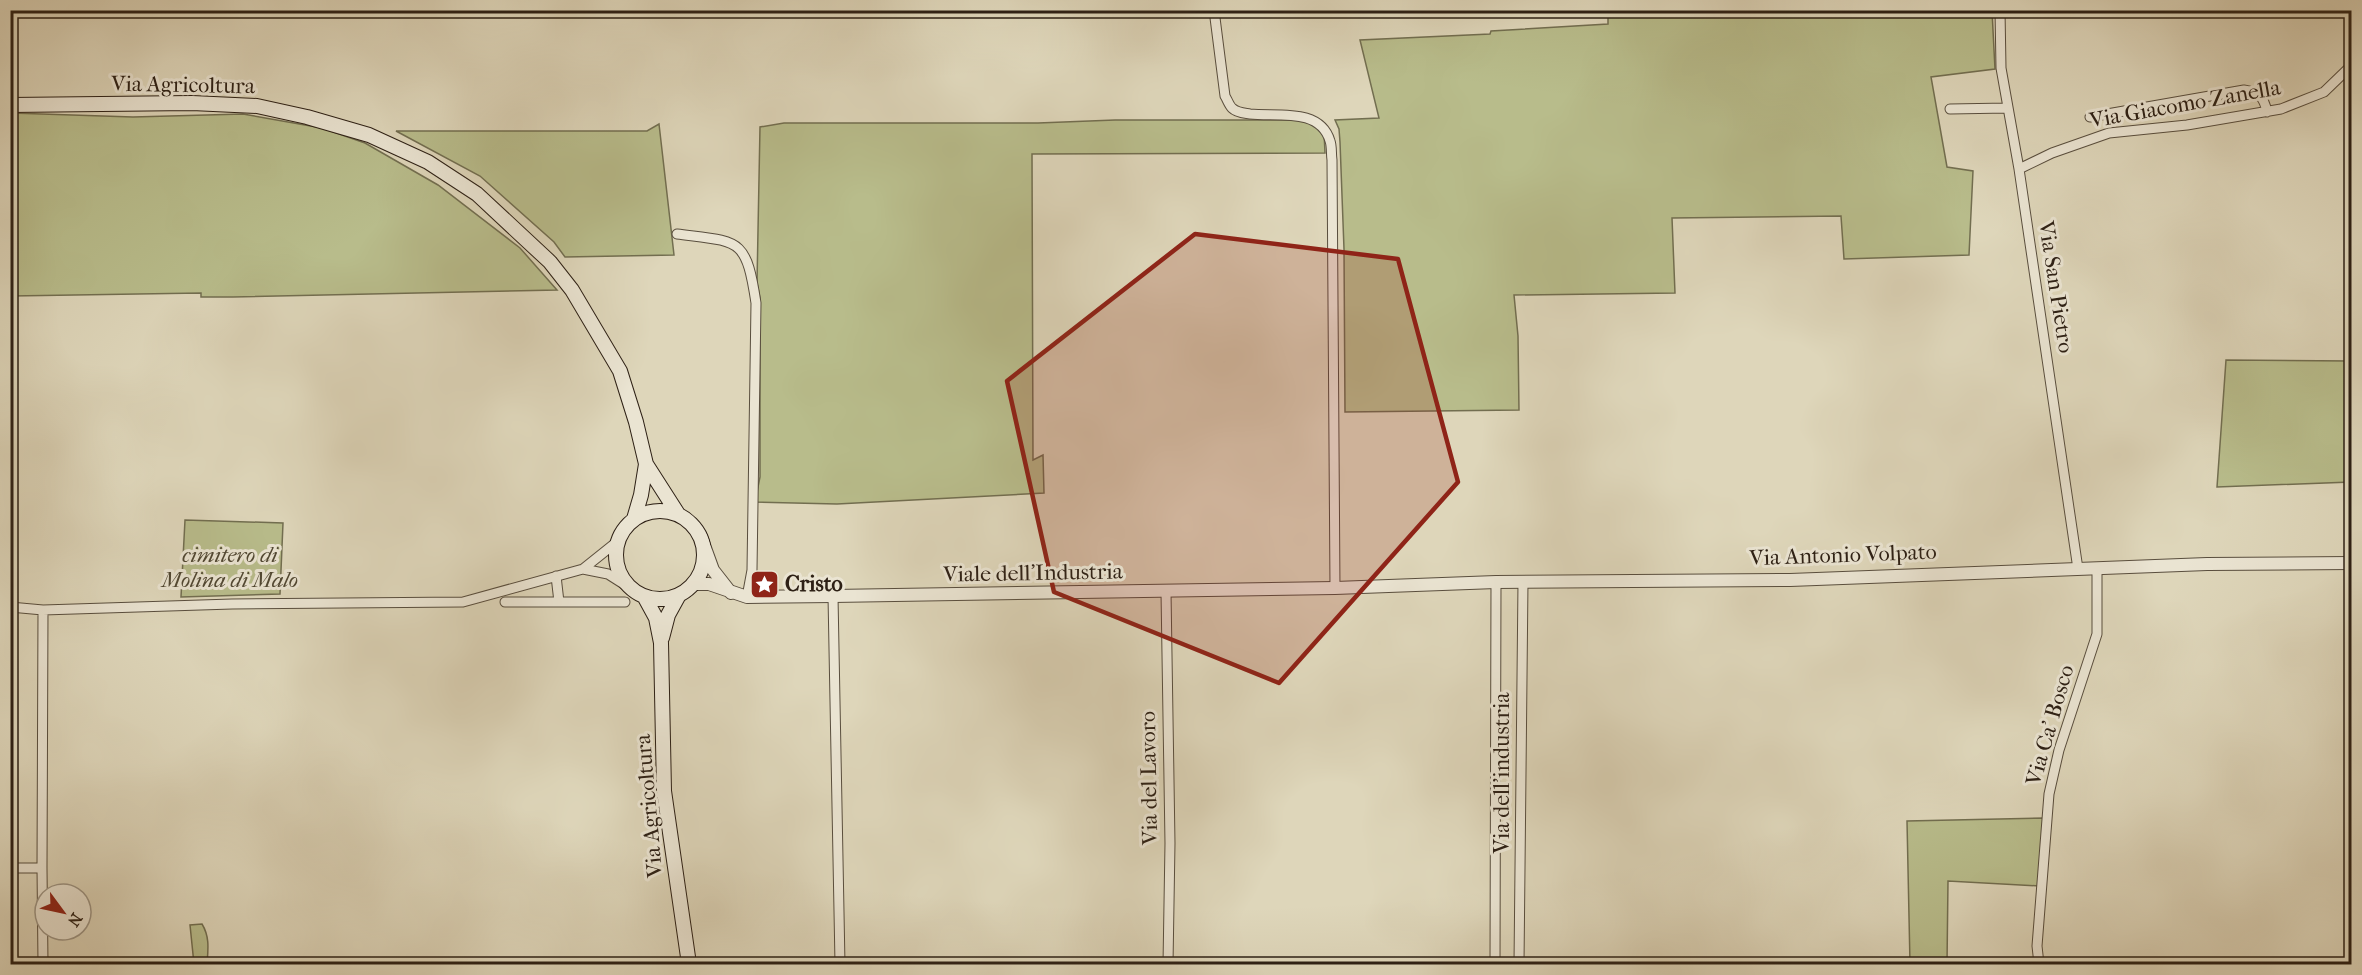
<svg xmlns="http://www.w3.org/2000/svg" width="2362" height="975" font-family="'IM FELL French Canon',serif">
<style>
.green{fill:#b8bc8b;stroke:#726e50;stroke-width:1.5}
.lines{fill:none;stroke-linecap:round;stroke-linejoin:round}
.minor-casing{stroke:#594e3e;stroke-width:11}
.tertiary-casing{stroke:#594e3e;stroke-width:14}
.secondary-casing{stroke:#2d2015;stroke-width:16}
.minor{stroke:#eae4d2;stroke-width:9}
.tertiary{stroke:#eae4d2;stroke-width:12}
.secondary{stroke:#eae4d2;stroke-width:14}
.marked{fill:#8f2418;fill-opacity:0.2;stroke:#8f2418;stroke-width:4.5;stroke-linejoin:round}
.labels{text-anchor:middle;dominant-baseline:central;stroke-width:6;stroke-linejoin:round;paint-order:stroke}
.street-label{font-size:22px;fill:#2d2015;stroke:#eae4d2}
.park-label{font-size:22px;font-style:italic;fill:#504732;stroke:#eae4d2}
.poi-label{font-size:22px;font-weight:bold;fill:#2d2015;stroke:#eae4d2;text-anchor:start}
</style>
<rect width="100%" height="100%" fill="#ded6ba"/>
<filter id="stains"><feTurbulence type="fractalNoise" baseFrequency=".00333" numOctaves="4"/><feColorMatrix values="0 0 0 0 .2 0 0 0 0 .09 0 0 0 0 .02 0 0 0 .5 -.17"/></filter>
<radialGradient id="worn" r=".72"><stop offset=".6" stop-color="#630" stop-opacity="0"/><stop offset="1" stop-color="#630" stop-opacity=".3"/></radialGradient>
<path class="green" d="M1608 11H1992L1995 69 1931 77 1947 167 1973 171 1969 255 1844 259 1841 216 1672 218 1675 293 1514 295 1518 336 1519 410 1345 412 1344 249 1340 142 1339 129 1335 120 1379 118 1360 40 1490 34 1491 31 1608 24Z
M11 113 133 117 243 114 322 128 365 143 438 185 520 248 557 290 233 297H201V293L11 296Z
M1115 120H1309L1324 132 1325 153 1032 154 1033 460 1043 455 1044 493 837 504 755 502 760 477V298L757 283 760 127 784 123H1038Z
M659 124 674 255 565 257 554 242 480 176 396 131H647Z
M2226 360 2351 361V482L2217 487Z
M185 520 283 523 280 594 181 597Z
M2043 818 2039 886 1948 881 1947 964H1910L1907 821Z
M202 924C210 937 208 950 207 964H194L190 925Z"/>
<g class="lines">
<defs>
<path id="minor" d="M1214 10 1225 96C1227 99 1229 105 1232 108 1237 113 1244 113 1250 114 1276 117 1320 107 1330 141 1332 146 1331 154 1332 160L1335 588
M2000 10 2001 68 2019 169 2078 569
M1950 109 2007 108
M2090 117 2244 90C2259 92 2264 97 2267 112
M2019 169 2052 153 2109 133 2187 125 2281 109 2324 92 2352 65
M677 234C740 242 746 237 756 303L752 570 747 597
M583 569 608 574 630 588
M556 576 559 602
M1166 592 1170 843 1168 964
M833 596 840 964
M505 602H625
M10 607 43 610 232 604 463 602 583 569 618 541
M10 868H42L43 610
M42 868 43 964
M1495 964 1496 582
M1519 964 1523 582
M2039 964 2037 946 2049 794 2059 750 2097 634V568"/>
<path id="tertiary" d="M701 537 713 570 731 593
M693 584H709L747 597 833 596 1335 588 1496 582 1790 580 2207 564 2352 563"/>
<path id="secondary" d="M10 105 192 103 257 106 307 117 369 135 428 162 477 194 550 262 572 290 620 371 636 422 646 464 678 514
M616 555a44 44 0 1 1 88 0a44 44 0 1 1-88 0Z
M634 519 641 495 646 464
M644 596 656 618 661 643 664 791 689 964
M662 638 668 615 679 595"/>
</defs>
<use href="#minor" class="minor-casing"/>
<use href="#tertiary" class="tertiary-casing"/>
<use href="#secondary" class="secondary-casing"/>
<use href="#minor" class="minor"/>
<use href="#tertiary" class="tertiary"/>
<use href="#secondary" class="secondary"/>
</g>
<path class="marked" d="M1195 234 1398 259 1458 482 1279 683 1054 592 1007 381Z"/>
<defs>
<symbol id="sight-square" viewBox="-11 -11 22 22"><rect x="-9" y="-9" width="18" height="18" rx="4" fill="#8f2418" stroke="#eae4d2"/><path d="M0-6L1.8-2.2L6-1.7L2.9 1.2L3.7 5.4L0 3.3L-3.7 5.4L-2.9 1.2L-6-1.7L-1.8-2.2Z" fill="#fff"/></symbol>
</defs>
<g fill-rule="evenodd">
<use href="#sight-square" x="748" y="568" width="33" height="33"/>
</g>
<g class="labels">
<g class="street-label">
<text transform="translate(183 85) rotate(1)">Via Agricoltura</text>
<text transform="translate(2185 104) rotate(-10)">Via Giacomo Zanella</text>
<text transform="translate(2056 287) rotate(81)">Via San Pietro</text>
<text transform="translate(1843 555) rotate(-2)">Via Antonio Volpato</text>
<text transform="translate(1033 573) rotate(-1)">Viale dell'Industria</text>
<text transform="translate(2050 725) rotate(-74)">Via Ca' Bosco</text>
<text transform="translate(1502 773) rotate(-90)">Via dell'industria</text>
<text transform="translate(1149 778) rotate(-91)">Via del Lavoro</text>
<text transform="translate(649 806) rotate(-95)">Via Agricoltura</text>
</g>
<g class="park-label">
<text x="230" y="555">cimitero di<tspan x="230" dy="25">Molina di Malo</tspan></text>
</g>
<g class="poi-label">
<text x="785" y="584">Cristo</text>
</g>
</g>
<rect width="2362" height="975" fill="none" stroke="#ded6ba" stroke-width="36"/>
<rect x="12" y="12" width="2338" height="951" fill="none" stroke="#2d2015" stroke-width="3"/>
<rect x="18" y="18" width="2326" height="939" fill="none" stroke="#2d2015" stroke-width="1.5"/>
<g transform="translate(63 912) rotate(123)"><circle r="28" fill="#eae4d2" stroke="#9e9686" stroke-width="1.5"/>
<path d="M0-4.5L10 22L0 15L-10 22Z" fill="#8f2418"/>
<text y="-9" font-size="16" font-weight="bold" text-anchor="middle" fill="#2d2015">N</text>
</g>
<rect width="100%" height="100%" filter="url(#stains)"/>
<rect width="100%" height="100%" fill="url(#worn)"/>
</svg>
